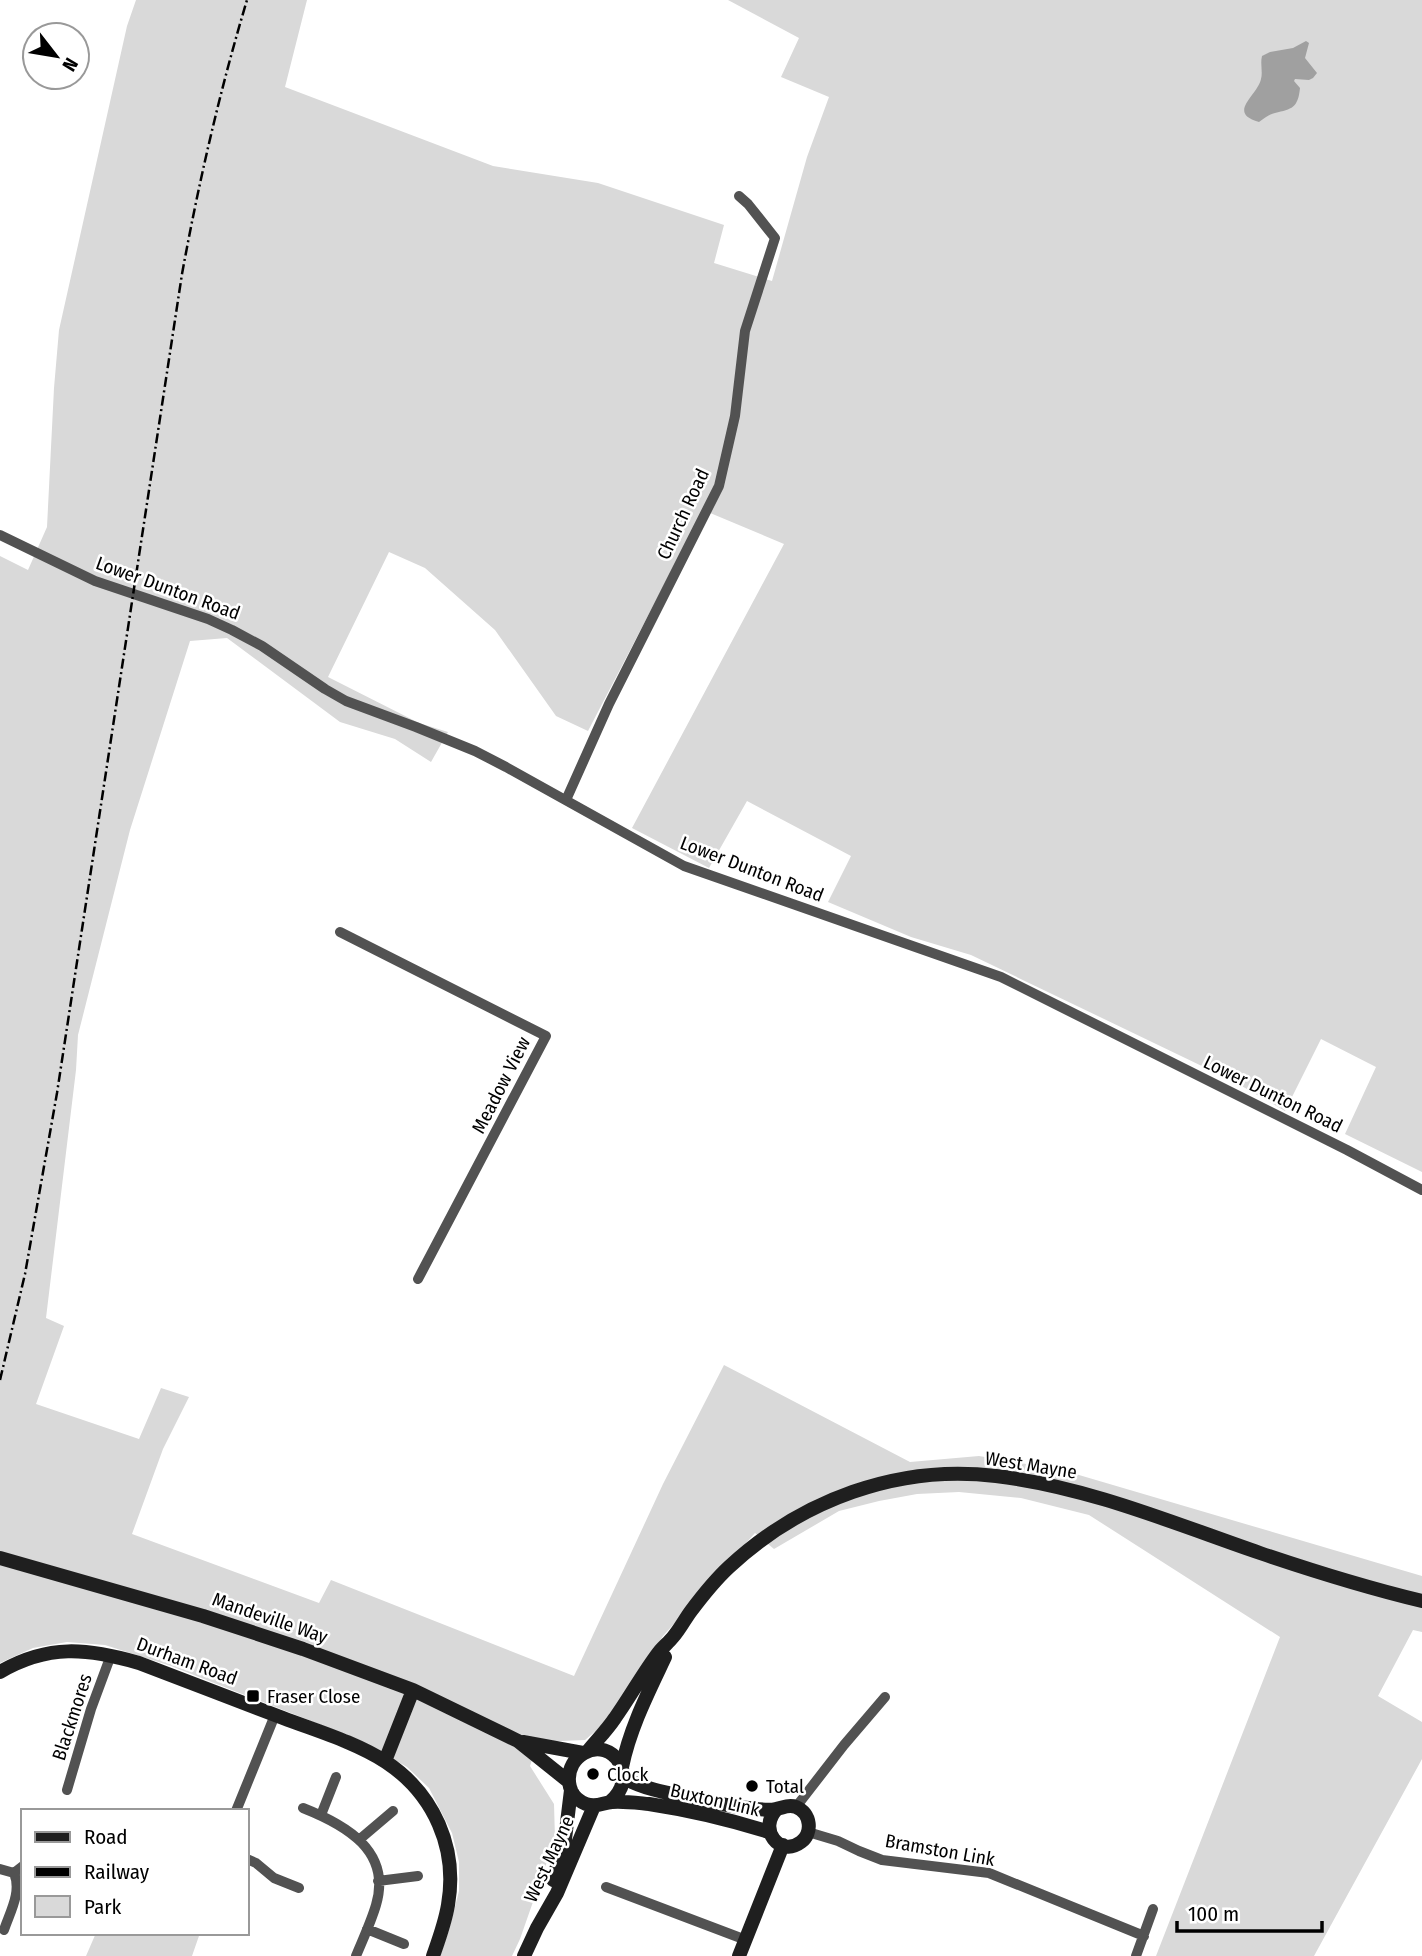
<svg xmlns="http://www.w3.org/2000/svg" width="1422" height="1956" font-family="'Fira Sans Condensed',sans-serif">
<style>
.green{fill:#d9d9d9}
.water{fill:#a0a0a0}
.lines{fill:none;stroke-linecap:round;stroke-linejoin:round}
.street{stroke:#525252;stroke-width:10}
.secondary{stroke:#1f1f1f;stroke-width:14}
.rail{stroke:#000;stroke-width:2.5;stroke-dasharray:10 3.5 2 3.5;stroke-linecap:butt}
.poi-dot{fill:#000;stroke:#fff;stroke-width:2.5}
.labels{text-anchor:middle;dominant-baseline:central;stroke-width:5;stroke-linejoin:round;paint-order:stroke}
.street-label{font-size:19px;fill:#000;stroke:#fff}
.poi-label{font-size:19px;fill:#000;stroke:#fff;text-anchor:start}
</style>
<rect width="100%" height="100%" fill="#fff"/>
<path class="green" d="M136 0H307L285 87 493 166 598 183 724 225 714 263 772 281 807 157 829 97 781 77 799 38 728 0H1422V1172L1345 1134 1376 1067 1321 1039 1285 1111 1233 1081 971 955 911 937 828 902 851 856 747 801 709 868 632 828 784 544 703 510 588 731 556 716 495 630 425 568 389 552 328 677 419 723 448 732 431 762 395 739 340 722 227 638 190 641 130 830 78 1035 76 1070 46 1318 64 1326 36 1404 139 1439 161 1388 189 1397 163 1449 132 1534 319 1603 331 1580 574 1676 663 1484 724 1365 910 1462 979 1456 1062 1470 1422 1576V1632L1413 1630 1378 1696 1422 1722V1759L1314 1956H1156L1280 1637 1089 1515 1021 1498 959 1492 917 1494 879 1501 839 1511 774 1549 755 1533 663 1636 605 1723 585 1740 538 1742 530 1766 554 1804 555 1839 520 1939 512 1956H440L449 1930 459 1891V1862L452 1833 429 1788 407 1767 362 1741 171 1666 105 1645 67 1642 33 1648 0 1663V556L28 570 47 527 54 388 59 330 127 26Z
M96 1933H200L192 1956H86Z"/>
<path class="water" d="M1306 41 1309 43 1305 58 1317 73 1313 78 1309 80 1295 79 1294 81 1300 88C1298 108 1292 109 1275 113 1269 114 1264 119 1259 122 1226 113 1258 95 1261 79 1263 72 1260 64 1262 56L1270 52 1293 48Z"/>
<g class="lines">
<path class="street" d="M0 535 95 581 208 619 232 630 262 646 325 689 346 701 416 727 475 751 506 767 684 866 1001 977 1347 1150 1422 1190
M566 800 609 704 719 486 735 416 745 331 775 238 748 204 739 196
M340 932 546 1036 418 1279
M67 1790 91 1709 111 1655
M796 1807 844 1745 885 1697
M303 1808C346 1825 392 1851 376 1905 371 1922 363 1939 356 1956
M236 1811 275 1715
M321 1815 336 1777
M808 1832 838 1841 859 1851 882 1860 989 1873 1144 1936
M360 1839 393 1811
M247 1859 256 1863 274 1878 299 1888
M0 1869 14 1873
M378 1881 418 1876
M606 1887 746 1940
M367 1929 404 1944
M4 1930C10 1912 22 1892 14 1873L23 1866
M1136 1956 1153 1909"/>
<path class="secondary" d="M0 1558 203 1616 303 1649 413 1690 518 1741 568 1781
M0 1672C48 1644 87 1648 139 1663 187 1681 235 1700 283 1718 317 1731 355 1742 386 1762 434 1794 458 1848 448 1905 445 1923 439 1939 433 1956
M523 1742 583 1753
M588 1751C597 1740 607 1730 615 1718 630 1697 643 1673 659 1652 663 1647 669 1642 673 1637 680 1629 685 1619 691 1611 703 1595 715 1580 729 1567 801 1500 898 1464 996 1476 1088 1487 1173 1523 1260 1553 1313 1571 1368 1588 1422 1601
M385 1761 413 1690
M622 1767C630 1728 648 1693 665 1657
M624 1778C648 1791 675 1794 701 1800 717 1803 733 1807 749 1808 757 1809 768 1811 776 1809 783 1808 788 1804 796 1807 811 1813 813 1833 801 1842 780 1858 757 1829 777 1809
M610 1802C640 1777 613 1737 584 1753 564 1764 563 1795 586 1804 596 1808 602 1803 612 1802 623 1801 638 1803 649 1804 689 1810 731 1820 769 1832
M553 1880 565 1839 571 1790
M524 1956 537 1928 557 1893 594 1806
M739 1956 783 1845"/>
<path class="rail" d="M0 1380 25 1274 57 1093 182 274C199 181 220 90 247 0"/>
</g>
<g class="poi-dot">
<rect x="246" y="1689" width="14" height="14" rx="3.5"/>
<circle cx="593" cy="1774" r="7"/>
<circle cx="752" cy="1786" r="7"/>
</g>
<g class="labels">
<g class="street-label">
<text transform="translate(683 514) rotate(-65)">Church Road</text>
<text transform="translate(168 588) rotate(20)">Lower Dunton Road</text>
<text transform="translate(752 869) rotate(21)">Lower Dunton Road</text>
<text transform="translate(501 1085) rotate(-63)">Meadow View</text>
<text transform="translate(1273 1094) rotate(26)">Lower Dunton Road</text>
<text transform="translate(1031 1465) rotate(9)">West Mayne</text>
<text transform="translate(270 1618) rotate(19)">Mandeville Way</text>
<text transform="translate(187 1661) rotate(20)">Durham Road</text>
<text transform="translate(72 1717) rotate(-72)">Blackmores</text>
<text transform="translate(715 1800) rotate(13)">Buxton Link</text>
<text transform="translate(940 1850) rotate(10)">Bramston Link</text>
<text transform="translate(549 1859) rotate(-65)">West Mayne</text>
</g>
<g class="poi-label">
<text x="267" y="1696">Fraser Close</text>
<text x="607" y="1774">Clock</text>
<text x="766" y="1786">Total</text>
</g>
</g>
<rect x="21" y="1809" width="228" height="126" fill="#ffffff" stroke="#999999" stroke-width="2"/>
<rect x="35" y="1832" width="35" height="10" fill="#1f1f1f" stroke="#999999" stroke-width="2"/>
<text x="84" y="1844" font-size="21" fill="#000000">Road</text>
<rect x="35" y="1867" width="35" height="10" fill="#000000" stroke="#999999" stroke-width="2"/>
<text x="84" y="1879" font-size="21" fill="#000000">Railway</text>
<rect x="35" y="1896" width="35" height="21" fill="#d9d9d9" stroke="#999999" stroke-width="2"/>
<text x="84" y="1914" font-size="21" fill="#000000">Park</text>
<g transform="translate(56 56) rotate(121)"><circle r="33" fill="#ffffff" stroke="#999999" stroke-width="2"/>
<path d="M0-5L12 26L0 18L-12 26Z" fill="#000000"/>
<text y="-10" font-size="19" font-weight="bold" text-anchor="middle" fill="#000000">N</text>
</g>
<path d="M1177 1921v10h145v-10" fill="none" stroke="#000000" stroke-width="3.5"/>
<text x="1188" y="1921" font-size="21" fill="#000000" stroke="#ffffff" stroke-width="5" paint-order="stroke">100 m</text>
</svg>
